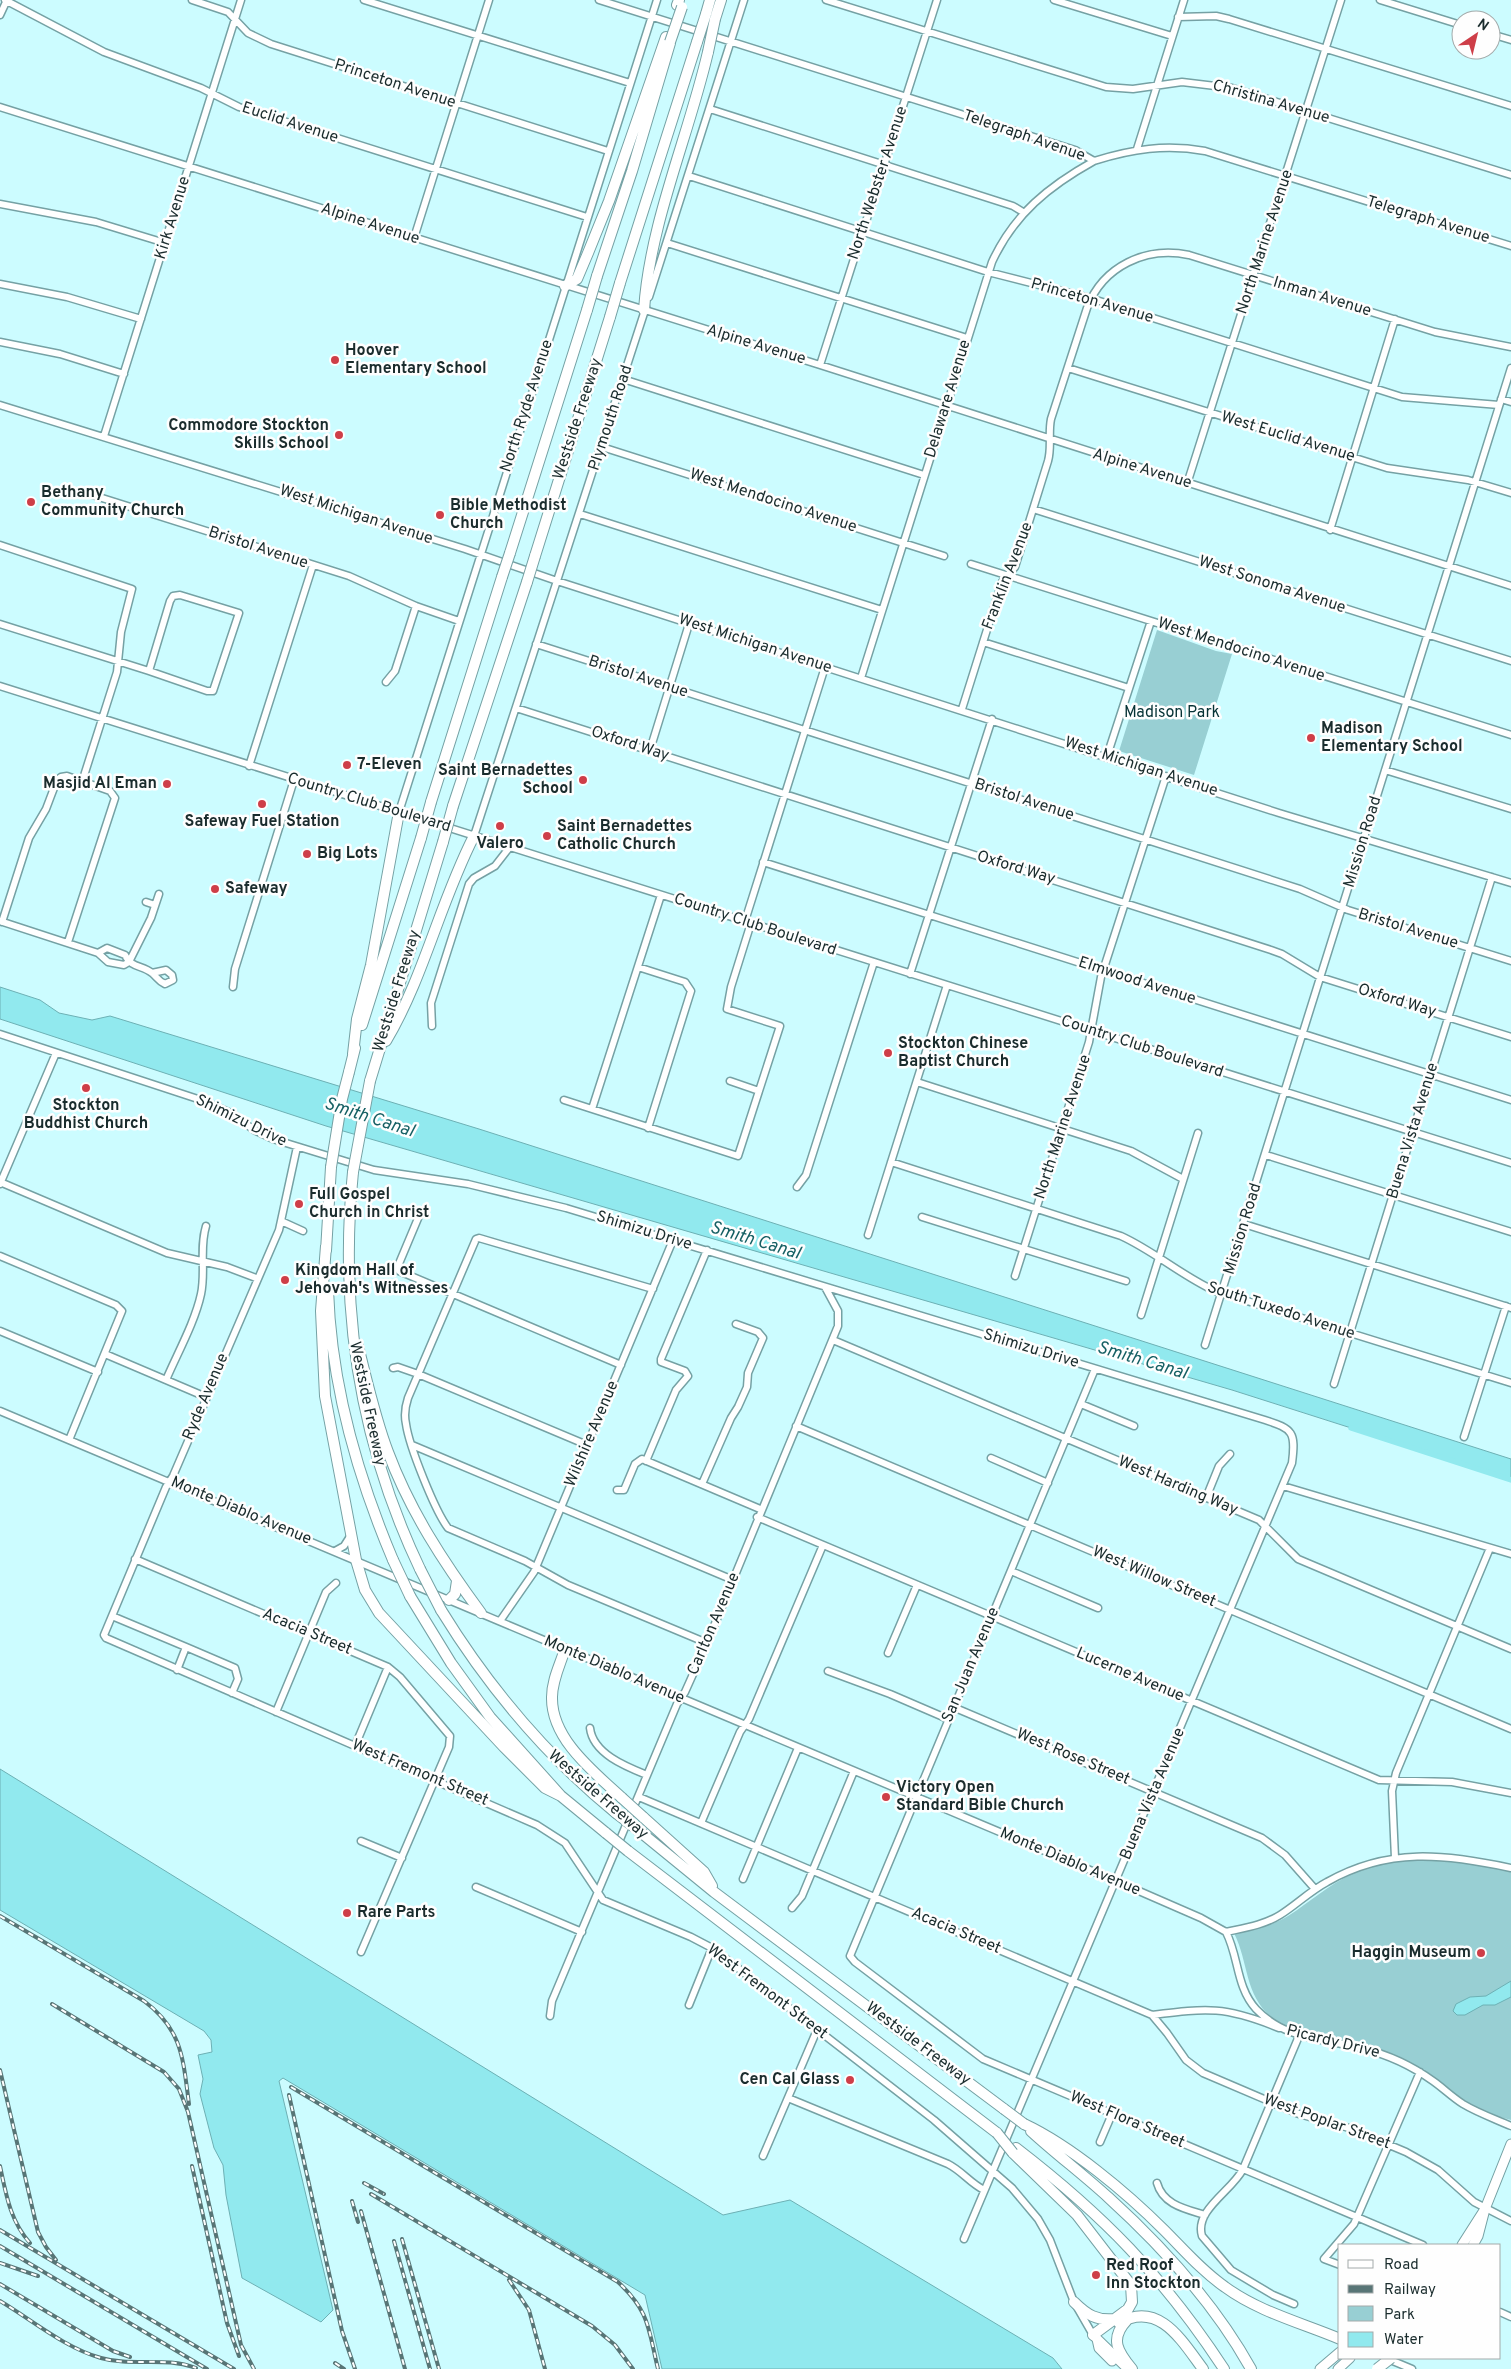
<svg xmlns="http://www.w3.org/2000/svg" width="1511" height="2369" font-family="Overpass,sans-serif">
<style>
.green{fill:#98cfd3}
.water{fill:#91e9ee;stroke:#6db0b4}
.lines{fill:none;stroke-linecap:round;stroke-linejoin:round}
.canal{stroke:#91e9ee;stroke-width:5.5}
.minor-casing{stroke:#75a1a4;stroke-width:9}
.major-casing{stroke:#75a1a4;stroke-width:11}
.highway-casing{stroke:#75a1a4;stroke-width:12}
.minor{stroke:#fff;stroke-width:6}
.major{stroke:#fff;stroke-width:9}
.highway{stroke:#fff;stroke-width:10}
.rail-casing{stroke:#587576;stroke-width:4}
.rail{stroke:#fefefe;stroke-width:2;stroke-dasharray:5.5;stroke-linecap:butt}
.highway-bridge-casing{stroke:#75a1a4;stroke-width:12;stroke-linecap:butt}
.highway-bridge{stroke:#fff;stroke-width:10}
.poi-dot{fill:#ce3e48;stroke:#fefefe;stroke-width:2}
.labels{text-anchor:middle;dominant-baseline:central;stroke-width:5;stroke-linejoin:round;paint-order:stroke}
.street-label{font-size:16px;fill:#1a2c2d;stroke:#fefefe}
.poi-label{font-size:16px;font-weight:bold;fill:#1a2c2d;stroke:#fefefe;text-anchor:start}
.park-label{font-size:16px;fill:#063235;stroke:#fefefe}
.water-label{font-size:18px;font-style:italic;fill:#166064;stroke:#fefefe}
</style>
<rect width="100%" height="100%" fill="#ccfcff"/>
<path class="green" d="M1157 630 1216 651 1232 654 1194 775 1119 751Z
M1426 1856 1511 1867V2120C1496 2116 1482 2112 1469 2104 1449 2090 1432 2072 1409 2063 1388 2055 1365 2048 1343 2043 1319 2037 1291 2035 1272 2018 1244 1994 1249 1963 1234 1933 1252 1929 1272 1926 1288 1916 1310 1902 1328 1885 1352 1874 1375 1863 1400 1860 1426 1856Z"/>
<path class="water" d="M0 987 40 1000 59 1013 92 1020 110 1016 479 1129 1511 1459V1479L1232 1390 326 1126 0 1019Z
M0 1769 723 2215 790 2200 1053 2358 1062 2369H662L645 2295 283 2078 279 2081 333 2310 321 2322 242 2278 226 2195 223 2165 214 2148 200 2094 203 2079 198 2055 212 2052 211 2040 204 2031 0 1910Z
M1511 1981V1997L1495 2005H1483L1465 2015H1457L1453 2011 1456 2004 1470 1997 1486 1996Z"/>
<g class="lines">
<path class="canal" d="M1351 1428 1511 1480"/>
<defs>
<path id="minor" d="M5 0 104 52 201 88 239 107 587 217
M192 0 228 12 248 33 271 44 608 151
M364 0 630 83
M599 0 1075 150 1094 161C1132 149 1166 144 1205 151L1511 246
M826 0 1106 87 1133 89 1182 82 1232 88 1511 175
M1054 0 1172 36
M1380 0 1461 25
M0 15 7 0
M1178 17 1216 16 1229 19 1511 106
M1491 34 1511 40
M0 107 820 365 1511 586
M710 109 1013 206 1023 212
M1137 149 1184 0
M689 176 988 272 1090 298 1402 397 1499 405
M0 204 96 222 165 243
M414 238 489 0
M667 243 967 338
M0 284 67 297 141 319
M649 297 744 0
M0 342 60 354 124 374
M820 365 937 0
M1068 368 1387 468 1468 480 1511 493
M623 379 924 475
M1501 399 1511 402
M0 405 465 549 557 581 1279 813 1511 883
M104 436 241 0
M602 447 944 556
M1187 484 1341 0
M83 492 349 576 416 606 459 621
M1033 509 1511 661
M580 514 882 610
M1330 530 1395 319
M0 545 132 589 121 632 117 672 82 782
M971 564 1511 735
M180 595 239 613 213 691H207L149 671 170 601 173 596Z
M0 624 149 671
M983 642 1129 688
M536 644 1300 889 1348 910 1511 961
M861 678 992 262C1014 214 1049 186 1094 161
M386 682 395 671 416 606
M0 686 1511 1163
M516 708 1271 950 1282 954 1320 977 1511 1037
M962 709 1002 582 1015 567 1048 461C1052 447 1048 434 1051 419L1087 308C1103 266 1146 246 1189 255L1435 332 1511 347
M650 750 689 624
M1107 756 1151 621
M249 766 313 565
M1385 770 1511 809
M399 812 657 0
M474 836 646 307
M763 862 1511 1100
M146 902 155 905
M0 921 98 953 108 962 124 965 129 962
M745 921 825 667
M2 922 29 838 46 809 57 780 61 777 67 776 110 791 115 798 68 942
M98 953 107 948 125 955C131 968 142 965 152 973 157 977 158 981 165 984L173 980 172 975 166 970 152 973
M129 962 151 918 159 894
M638 967 685 982 691 991 648 1128
M910 974 992 719
M233 987 235 969 294 780
M432 1026 431 1003 469 884 474 878 495 866 509 848
M0 1034 204 1101 231 1113 254 1130 273 1139 374 1170 468 1184 566 1208 1265 1420C1293 1429 1296 1432 1292 1463L964 2239
M730 1081 759 1091
M917 1082 1131 1151 1183 1179
M564 1100 738 1156 780 1026 727 1009 731 987 751 923
M592 1109 661 895
M297 1147 279 1230 173 1476 166 1487 104 1635 106 1638 537 1825 565 1843 603 1900 691 1937 712 1948 934 2120 1012 2188 1038 2219 1050 2240 1074 2302 1093 2335
M1266 1155 1511 1232
M891 1162 1121 1236C1154 1251 1182 1276 1215 1291L1511 1383
M0 1182 167 1253 227 1267 256 1278
M0 1184 56 1053
M797 1187 806 1175 874 962
M419 1216 398 1266 399 1271 621 1365
M922 1217 1126 1281
M281 1221 303 1231
M1244 1224 1511 1308
M868 1235 947 985
M0 1256 116 1305 122 1311 69 1440
M1015 1276 1089 1042 1101 977 1166 776
M653 1289 479 1238 476 1239 408 1398C405 1407 404 1415 406 1424 409 1446 435 1511 448 1528L525 1561 568 1585 707 1643
M1141 1315 1198 1133
M0 1331 98 1372
M833 1340 1259 1520 1298 1559 1511 1649
M1205 1345 1511 368
M105 1354 206 1397
M393 1368 398 1367 418 1374 587 1445
M1095 1369 850 1956 855 1962 983 2059 1423 2245
M166 1380C177 1354 195 1322 201 1294 206 1271 199 1249 206 1226
M1334 1384 1492 877
M1081 1404 1134 1426
M0 1411 1116 1881 1201 1918 1226 1932
M796 1426 1511 1729
M1464 1437 1506 1306
M412 1445 733 1580
M991 1458 1048 1483
M646 1461 676 1390 688 1376 685 1371 661 1362V1359L707 1250
M702 1484 731 1418 738 1407 747 1387 748 1373 763 1338 758 1332 736 1324
M1283 1486 1511 1554
M617 1490H624L635 1464 642 1459 760 1509
M1206 1498 1219 1466 1230 1454
M757 1517 1379 1780 1452 1782 1511 1793
M335 1551 344 1546 351 1535
M135 1559 388 1667 400 1677 450 1736 449 1747 361 1952
M1011 1571 1098 1608
M112 1616 186 1647 177 1670
M500 1621 534 1572 673 1240
M186 1647 235 1668 238 1679 232 1693
M888 1653 917 1585
M828 1671 890 1694 948 1719
M953 1707 1262 1838 1285 1855 1315 1889
M276 1712 326 1592 336 1583
M590 1728C593 1754 627 1767 647 1775
M355 1746 388 1667
M639 1797 1152 2015C1208 2008 1225 2006 1279 2028
M701 1823 740 1732 749 1719 823 1545
M361 1841 402 1858
M1395 1858 1392 1791 1396 1773 1490 1548
M743 1879 798 1748
M476 1887 582 1932
M792 1908 802 1896 854 1771
M1226 1932C1239 1957 1236 1987 1256 2009 1286 2041 1325 2038 1364 2049 1389 2055 1412 2066 1433 2081 1443 2088 1452 2097 1463 2104 1478 2113 1495 2119 1511 2126
M1226 1932C1244 1928 1264 1925 1280 1915 1296 1905 1310 1891 1327 1882 1388 1847 1445 1854 1511 1868
M689 2005 712 1948
M1152 2015 1167 2033 1186 2060 1203 2073 1299 2114 1349 2128 1406 2152 1438 2170 1474 2202 1511 2221
M550 2016 552 2001 677 1704 685 1692 707 1643 838 1326V1311L825 1287
M788 2098 948 2164C962 2171 970 2183 984 2190
M1100 2142 1112 2114
M763 2156 817 2030
M1157 2183C1163 2205 1186 2209 1205 2215
M1340 2265 1324 2259 1354 2224 1420 2072
M1294 2304 1273 2295 1231 2270 1202 2236C1194 2210 1233 2190 1243 2169L1299 2036
M1500 2312 1511 2317
M1388 2359 1412 2369"/>
<path id="major" d="M1462 2245 1485 2209
M1473 2245 1478 2236 1485 2209 1511 2144
M1093 2335 1127 2368
M1097 2339 1099 2348 1112 2361
M1320 2369 1340 2352
M1338 2369 1350 2358"/>
<path id="highway" d="M677 5 679 0
M706 14 710 0
M715 19 721 0
M597 276 632 171 670 43
M620 283 697 42
M565 286 577 279 588 253 609 201 666 37
M644 310C650 222 688 138 708 52
M510 553 587 310
M535 556 610 317
M431 802 502 577
M453 806 527 582
M362 1025 421 838
M386 1041C424 977 440 902 474 836
M353 1054 357 1019 371 965 399 812
M349 1072 355 1048
M370 1081 443 842
M353 1172C339 1311 360 1443 420 1569
M326 1246 321 1311 325 1396 356 1560 365 1590 379 1613 504 1747 545 1788 561 1796
M326 1251 331 1167
M328 1290C331 1384 357 1475 393 1560
M358 1346C367 1381 375 1418 388 1452 410 1511 444 1563 481 1613
M410 1596 451 1663 490 1717 561 1796 606 1833
M449 1600 455 1594 457 1581
M441 1610C489 1688 545 1755 616 1813
M565 1649C560 1665 552 1680 552 1697 551 1739 594 1772 622 1798
M643 1817 704 1872 712 1886
M638 1830 714 1892 1004 2109
M628 1851 997 2133
M1024 2124C1071 2146 1127 2193 1164 2230 1184 2250 1202 2271 1225 2287 1259 2312 1302 2323 1340 2339
M1031 2131C1056 2154 1084 2175 1109 2198 1164 2248 1215 2304 1251 2369
M1016 2148C1103 2215 1163 2276 1224 2369
M1013 2153 1077 2215 1131 2285 1132 2302 1128 2309 1093 2335
M1074 2302C1087 2315 1097 2321 1115 2319
M1127 2320C1109 2339 1118 2352 1132 2369
M1119 2323C1159 2300 1182 2341 1203 2369"/>
</defs>
<use href="#minor" class="minor-casing"/>
<use href="#major" class="major-casing"/>
<use href="#highway" class="highway-casing"/>
<use href="#minor" class="minor"/>
<use href="#major" class="major"/>
<use href="#highway" class="highway"/>
<defs>
<path id="rail" d="M0 1916 144 2001C183 2030 183 2060 189 2104
M52 2004 164 2072 179 2089 188 2112 241 2345 254 2369
M0 2070 38 2232 46 2247 56 2260
M291 2087 618 2282C650 2312 648 2328 658 2369
M289 2095 342 2331 355 2369
M0 2166C6 2194 10 2221 30 2243
M192 2166 227 2323 239 2356
M364 2183 384 2194
M371 2194 592 2326 615 2345 633 2369
M352 2201 358 2222
M361 2211 405 2369
M0 2230 234 2369
M402 2239 439 2369
M394 2241 430 2369
M0 2246 207 2369
M0 2263 38 2276
M509 2280 529 2310 545 2369
M0 2284 113 2351 130 2357
M0 2301C32 2320 65 2348 101 2358 132 2367 165 2356 196 2368
M335 2363 344 2369"/>
</defs>
<use href="#rail" class="rail-casing"/>
<use href="#rail" class="rail"/>
<defs>
<path id="highway-bridge" d="M670 42 682 7
M697 42 706 14
M708 52 715 19
M587 310 597 276
M610 317 620 283
M502 577 510 553
M527 582 535 556
M421 838 431 802
M443 842 453 806
M331 1167 342 1099 349 1072
M353 1172 370 1081
M393 1560 410 1596
M420 1569 441 1610
M622 1798 643 1817
M616 1813 638 1830
M606 1833 628 1851
M1004 2109 1024 2124
M997 2133 1013 2153
M1377 2369 1391 2358"/>
</defs>
<use href="#highway-bridge" class="highway-bridge-casing"/>
<use href="#highway-bridge" class="highway-bridge"/>
</g>
<g class="poi-dot">
<circle cx="335" cy="360" r="5"/>
<circle cx="339" cy="435" r="5"/>
<circle cx="31" cy="502" r="5"/>
<circle cx="440" cy="515" r="5"/>
<circle cx="1311" cy="738" r="5"/>
<circle cx="347" cy="765" r="5"/>
<circle cx="583" cy="780" r="5"/>
<circle cx="167" cy="784" r="5"/>
<circle cx="262" cy="804" r="5"/>
<circle cx="500" cy="826" r="5"/>
<circle cx="547" cy="836" r="5"/>
<circle cx="307" cy="854" r="5"/>
<circle cx="215" cy="889" r="5"/>
<circle cx="888" cy="1053" r="5"/>
<circle cx="86" cy="1088" r="5"/>
<circle cx="299" cy="1204" r="5"/>
<circle cx="285" cy="1280" r="5"/>
<circle cx="886" cy="1797" r="5"/>
<circle cx="347" cy="1913" r="5"/>
<circle cx="1481" cy="1953" r="5"/>
<circle cx="850" cy="2080" r="5"/>
<circle cx="1096" cy="2275" r="5"/>
</g>
<g class="labels">
<g class="street-label">
<text transform="translate(395 84) rotate(18)">Princeton Avenue</text>
<text transform="translate(1271 102) rotate(16)">Christina Avenue</text>
<text transform="translate(290 123) rotate(18)">Euclid Avenue</text>
<text transform="translate(1024 136) rotate(19)">Telegraph Avenue</text>
<text transform="translate(878 183) rotate(-72)">North Webster Avenue</text>
<text transform="translate(173 218) rotate(-73)">Kirk Avenue</text>
<text transform="translate(1428 220) rotate(17)">Telegraph Avenue</text>
<text transform="translate(370 224) rotate(18)">Alpine Avenue</text>
<text transform="translate(1265 242) rotate(-72)">North Marine Avenue</text>
<text transform="translate(1322 297) rotate(17)">Inman Avenue</text>
<text transform="translate(1092 301) rotate(16)">Princeton Avenue</text>
<text transform="translate(756 345) rotate(17)">Alpine Avenue</text>
<text transform="translate(948 399) rotate(-73)">Delaware Avenue</text>
<text transform="translate(527 406) rotate(-72)">North Ryde Avenue</text>
<text transform="translate(611 418) rotate(-72)">Plymouth Road</text>
<text transform="translate(578 419) rotate(-72)">Westside Freeway</text>
<text transform="translate(1288 437) rotate(17)">West Euclid Avenue</text>
<text transform="translate(1142 469) rotate(17)">Alpine Avenue</text>
<text transform="translate(773 501) rotate(18)">West Mendocino Avenue</text>
<text transform="translate(356 515) rotate(18)">West Michigan Avenue</text>
<text transform="translate(258 548) rotate(18)">Bristol Avenue</text>
<text transform="translate(1008 576) rotate(-69)">Franklin Avenue</text>
<text transform="translate(1272 585) rotate(18)">West Sonoma Avenue</text>
<text transform="translate(755 644) rotate(18)">West Michigan Avenue</text>
<text transform="translate(1241 650) rotate(18)">West Mendocino Avenue</text>
<text transform="translate(638 677) rotate(18)">Bristol Avenue</text>
<text transform="translate(630 744) rotate(18)">Oxford Way</text>
<text transform="translate(1141 767) rotate(18)">West Michigan Avenue</text>
<text transform="translate(1024 800) rotate(18)">Bristol Avenue</text>
<text transform="translate(369 803) rotate(17)">Country Club Boulevard</text>
<text transform="translate(1363 842) rotate(-73)">Mission Road</text>
<text transform="translate(1016 868) rotate(17)">Oxford Way</text>
<text transform="translate(755 925) rotate(18)">Country Club Boulevard</text>
<text transform="translate(1408 929) rotate(17)">Bristol Avenue</text>
<text transform="translate(1137 981) rotate(18)">Elmwood Avenue</text>
<text transform="translate(397 991) rotate(-73)">Westside Freeway</text>
<text transform="translate(1397 1001) rotate(17)">Oxford Way</text>
<text transform="translate(1142 1047) rotate(18)">Country Club Boulevard</text>
<text transform="translate(241 1121) rotate(26)">Shimizu Drive</text>
<text transform="translate(1063 1127) rotate(-72)">North Marine Avenue</text>
<text transform="translate(1413 1131) rotate(-73)">Buena Vista Avenue</text>
<text transform="translate(1243 1229) rotate(-73)">Mission Road</text>
<text transform="translate(644 1231) rotate(17)">Shimizu Drive</text>
<text transform="translate(1281 1311) rotate(18)">South Tuxedo Avenue</text>
<text transform="translate(1031 1349) rotate(17)">Shimizu Drive</text>
<text transform="translate(206 1397) rotate(-67)">Ryde Avenue</text>
<text transform="translate(367 1404) rotate(78)">Westside Freeway</text>
<text transform="translate(592 1434) rotate(-67)">Wilshire Avenue</text>
<text transform="translate(1178 1486) rotate(23)">West Harding Way</text>
<text transform="translate(241 1511) rotate(23)">Monte Diablo Avenue</text>
<text transform="translate(1154 1577) rotate(23)">West Willow Street</text>
<text transform="translate(714 1624) rotate(-67)">Carlton Avenue</text>
<text transform="translate(307 1632) rotate(23)">Acacia Street</text>
<text transform="translate(971 1665) rotate(-67)">San Juan Avenue</text>
<text transform="translate(614 1670) rotate(23)">Monte Diablo Avenue</text>
<text transform="translate(1130 1675) rotate(23)">Lucerne Avenue</text>
<text transform="translate(1073 1757) rotate(23)">West Rose Street</text>
<text transform="translate(420 1773) rotate(23)">West Fremont Street</text>
<text transform="translate(1153 1794) rotate(-67)">Buena Vista Avenue</text>
<text transform="translate(598 1795) rotate(41)">Westside Freeway</text>
<text transform="translate(1070 1862) rotate(23)">Monte Diablo Avenue</text>
<text transform="translate(956 1931) rotate(23)">Acacia Street</text>
<text transform="translate(767 1992) rotate(37)">West Fremont Street</text>
<text transform="translate(1333 2042) rotate(14)">Picardy Drive</text>
<text transform="translate(918 2044) rotate(37)">Westside Freeway</text>
<text transform="translate(1127 2120) rotate(23)">West Flora Street</text>
<text transform="translate(1327 2122) rotate(20)">West Poplar Street</text>
</g>
<g class="poi-label">
<text x="345" y="351">Hoover<tspan x="345" dy="18">Elementary School</tspan></text>
<text x="329" y="426" text-anchor="end">Commodore Stockton<tspan x="329" dy="18">Skills School</tspan></text>
<text x="41" y="493">Bethany<tspan x="41" dy="18">Community Church</tspan></text>
<text x="450" y="506">Bible Methodist<tspan x="450" dy="18">Church</tspan></text>
<text x="1321" y="729">Madison<tspan x="1321" dy="18">Elementary School</tspan></text>
<text x="357" y="765">7-Eleven</text>
<text x="573" y="771" text-anchor="end">Saint Bernadettes<tspan x="573" dy="18">School</tspan></text>
<text x="157" y="784" text-anchor="end">Masjid Al Eman</text>
<text x="262" y="822" text-anchor="middle">Safeway Fuel Station</text>
<text x="557" y="827">Saint Bernadettes<tspan x="557" dy="18">Catholic Church</tspan></text>
<text x="500" y="844" text-anchor="middle">Valero</text>
<text x="317" y="854">Big Lots</text>
<text x="225" y="889">Safeway</text>
<text x="898" y="1044">Stockton Chinese<tspan x="898" dy="18">Baptist Church</tspan></text>
<text x="86" y="1106" text-anchor="middle">Stockton<tspan x="86" dy="18">Buddhist Church</tspan></text>
<text x="309" y="1195">Full Gospel<tspan x="309" dy="18">Church in Christ</tspan></text>
<text x="295" y="1271">Kingdom Hall of<tspan x="295" dy="18">Jehovah's Witnesses</tspan></text>
<text x="896" y="1788">Victory Open<tspan x="896" dy="18">Standard Bible Church</tspan></text>
<text x="357" y="1913">Rare Parts</text>
<text x="1471" y="1953" text-anchor="end">Haggin Museum</text>
<text x="840" y="2080" text-anchor="end">Cen Cal Glass</text>
<text x="1106" y="2266">Red Roof<tspan x="1106" dy="18">Inn Stockton</tspan></text>
</g>
<g class="park-label">
<text x="1172" y="713">Madison Park</text>
</g>
<g class="water-label">
<text transform="translate(369 1118) rotate(18)">Smith Canal</text>
<text transform="translate(755 1241) rotate(17)">Smith Canal</text>
<text transform="translate(1142 1361) rotate(17)">Smith Canal</text>
</g>
</g>
<rect x="1338" y="2244" width="162" height="115" fill="#fefefe" stroke="#a3aaaa"/>
<rect x="1348" y="2260" width="25" height="8" fill="#ffffff" stroke="#a3aaaa"/>
<text x="1384" y="2269" font-size="15" fill="#1a2c2d">Road</text>
<rect x="1348" y="2285" width="25" height="8" fill="#587576" stroke="#a3aaaa"/>
<text x="1384" y="2294" font-size="15" fill="#1a2c2d">Railway</text>
<rect x="1348" y="2306" width="25" height="15" fill="#98cfd3" stroke="#a3aaaa"/>
<text x="1384" y="2319" font-size="15" fill="#1a2c2d">Park</text>
<rect x="1348" y="2332" width="25" height="15" fill="#91e9ee" stroke="#a3aaaa"/>
<text x="1384" y="2344" font-size="15" fill="#1a2c2d">Water</text>
<g transform="translate(1476 35) rotate(35)"><circle r="24" fill="#fefefe" stroke="#a3aaaa"/>
<path d="M0-4L9 19L0 12L-9 19Z" fill="#ce3e48"/>
<text y="-8" font-size="14" font-weight="bold" text-anchor="middle" fill="#1a2c2d">N</text>
</g>
</svg>
